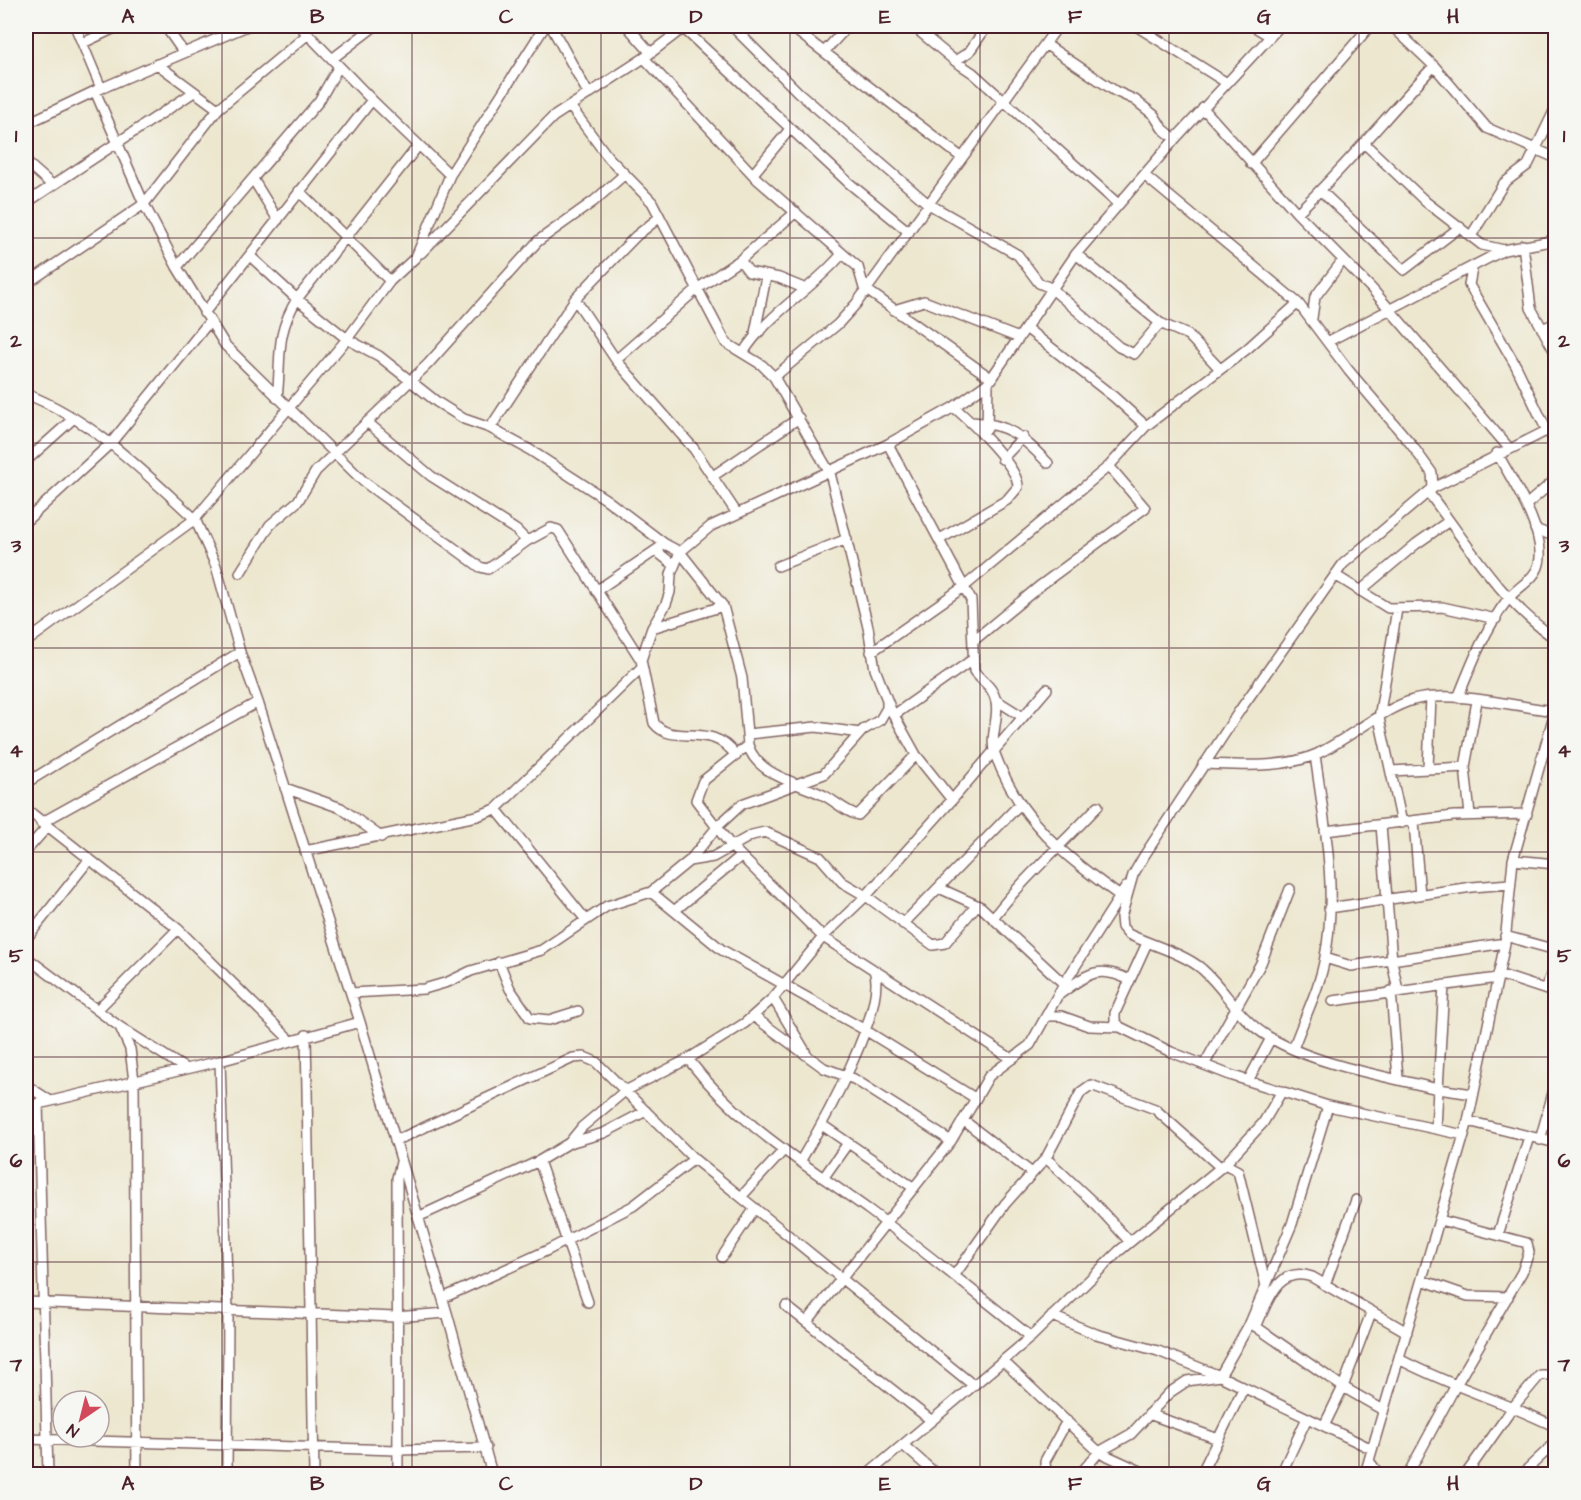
<svg xmlns="http://www.w3.org/2000/svg" width="1581" height="1500" font-family="'Architects Daughter',sans-serif">
<style>
.lines{fill:none;stroke-linecap:round;stroke-linejoin:round}
.street-casing{stroke:#836564;stroke-width:12}
.street{stroke:#fff;stroke-width:9}
.grid{fill:none;stroke:#4a1f2b;stroke-width:1.5;stroke-opacity:0.55}
.neatline{fill:none;stroke:#4a1f2b;stroke-width:2}
.grid-label{font-size:20px;text-anchor:middle;font-weight:bold;fill:#4a1f2b}
</style>
<rect width="100%" height="100%" fill="#f6f6f2"/>
<filter id="ink" filterUnits="userSpaceOnUse"><feTurbulence type="fractalNoise" baseFrequency=".0167" numOctaves="2"/><feDisplacementMap in="SourceGraphic" scale="12" xChannelSelector="R" yChannelSelector="G"/><feConvolveMatrix kernelMatrix="1 2 1 2 8 2 1 2 1" color-interpolation-filters="sRGB"/></filter>
<filter id="wash" filterUnits="userSpaceOnUse"><feTurbulence type="fractalNoise" baseFrequency=".008" numOctaves="4" result="noise"/><feDisplacementMap in="SourceGraphic" scale="24" xChannelSelector="R" yChannelSelector="G"/><feGaussianBlur stdDeviation="1.35" result="paint"/><feColorMatrix in="noise" values="0 0 0 0 0 0 0 0 0 0 0 0 0 0 0 0 0 1.4 0 .05"/><feComposite in="paint" operator="in"/></filter>
<g filter="url(#wash)">
<rect width="100%" height="100%" fill="#ede7cf"/>
</g>
<g filter="url(#ink)">
<g class="lines">
<defs>
<path id="street" d="M75 26 101 88
M165 26 184 53
M300 26 372 100 450 175
M551 26 588 93
M627 26 650 52
M732 26 798 92 927 203 1018 255 1039 283 1051 288 1119 347 1134 354 1160 323
M790 26 961 157
M913 26 955 61 973 73 1118 204
M1136 26 1227 83
M1253 26 1270 36
M1392 26 1434 66 1487 128 1556 158
M683 28 849 183 909 232
M83 43 119 26
M1045 44 1115 91 1135 100 1154 115 1162 128 1175 139
M824 52 848 26
M644 58 757 179 858 267 864 288 992 379
M332 59 375 26
M955 61 969 52 987 26
M157 64 218 109
M95 91 144 204 177 267 225 345 364 482 480 567 488 569 527 541
M570 106 608 157 652 202 726 343 762 365 774 377 830 473 868 627 875 669 891 710 916 755 952 800
M1203 108 1297 213 1372 289 1509 448
M26 124 95 91 247 26
M1365 144 1426 202 1482 245 1504 250
M26 162 51 184
M1251 164 1370 26
M753 174 790 129
M1144 175 1298 303 1349 371 1411 444 1432 473 1433 488
M253 179 278 220
M299 191 390 281
M1321 191 1404 270 1460 227
M26 203 194 92
M1297 213C1346 167 1387 115 1434 66
M1471 236 1504 183 1528 165 1556 107
M1523 245 1531 308 1556 354
M421 253 553 117 644 58 686 26
M1076 254 1160 323 1188 335 1220 369
M250 256 297 299 347 339 379 356 437 402 464 419 490 428 530 450 607 500 665 544 680 552 723 606 742 678 748 745 703 781 696 800 732 847 823 937 1012 1059
M740 260 749 272 779 278 806 289
M177 267 319 101 339 66
M1472 269 1469 285 1516 366 1547 431 1556 440
M26 284 144 204 218 109 307 35
M575 299 616 360 694 449 736 512
M894 310 924 301 1019 338
M204 313 372 100
M1312 318 1315 297 1343 260
M1026 328 1114 397 1146 426
M1542 329 1556 323
M755 333 766 277
M1329 341 1504 250 1556 240
M743 353C768 313 812 290 842 254
M616 360 697 289 740 260 796 212
M774 377 838 324 856 304 1058 26
M26 394C93 420 143 471 195 519L26 642
M277 398C282 357 274 337 297 299L418 146
M367 422 431 476 516 530 527 541 551 528 558 530 641 660
M972 422C1010 424 1022 437 1048 463
M490 428 575 299 636 236 660 217
M987 429 988 383
M888 444 971 600 974 671C979 678 988 684 992 691 1004 711 988 735 995 754 1020 822 1065 856 1120 896
M1002 459 1023 437
M26 461 74 418
M713 476 799 418
M1428 492C1467 543 1501 602 1556 639
M1526 505 1556 479
M26 521 111 443 209 322
M1535 529 1556 537
M940 539 1007 500 1018 487C1019 467 970 421 954 407
M656 551 674 565
M778 566 847 539
M240 573 270 525 298 501 316 471 428 364 538 241 594 201 625 174
M1335 575 1388 608 1442 607 1496 619
M596 591 665 544
M1360 591 1416 544 1449 521
M1397 609 1379 718 1402 823
M652 628 723 606
M973 641 1041 585 1145 508 1109 466
M871 652 965 586 1109 466 1146 426 1247 349 1298 303
M1458 698C1471 665 1486 627 1508 599 1517 587 1535 580 1539 564 1547 533 1512 480 1497 453
M996 700 1023 717
M894 715 972 660
M748 734 816 727 860 733
M748 745C757 776 800 783 825 796 836 802 846 812 858 815L916 755
M736 756C711 719 673 748 654 723L641 660 652 628 666 604 670 592 671 574 680 552 711 526 888 444 954 407 988 383 1076 254 1175 139 1280 26
M1203 764C1239 765 1284 769 1317 754 1347 740 1382 709 1413 700 1455 690 1512 706 1554 711
M1428 768 1431 697
M1391 771 1465 767
M26 783 240 652
M285 788 341 808 381 837
M26 809 178 929 290 1040
M496 809 586 920
M1470 815 1465 767 1477 701
M1414 822 1420 895
M41 823 258 702
M1381 825 1392 961 1398 991
M1325 831 1454 816 1527 814
M26 851 47 827
M305 851 477 816 496 809 642 667
M1513 860 1556 864
M689 861 713 857 752 835 765 832 820 857 842 882 866 896 933 945 945 943 977 905
M939 888 981 907 1064 984
M651 892 722 950 865 1030 975 1098
M1329 908 1472 887 1510 884
M674 911 741 856
M993 918C1024 877 1063 844 1098 806
M903 924 1020 804
M1505 936 1556 950
M26 939 89 860
M26 957 120 1027 186 1069
M1325 958 1351 966 1505 943
M499 962 510 989 530 1018 549 1020 578 1011
M1498 974 1556 993
M1444 985 1438 1089 1473 1094
M1545 989 1556 963
M1391 991 1398 1078
M351 993 424 989 448 982 471 971 542 950 607 906 651 892 689 861 718 826 742 804 824 774 863 730 880 720 887 708V702
M1060 994C1088 974 1097 964 1130 980
M773 998 805 1051
M1333 1001 1497 978
M97 1010 178 929
M753 1016 824 1068 854 1079 951 1141
M1047 1016H1061L1089 1026 1120 1027 1171 1052 1230 1075 1328 1106 1464 1135
M120 1027 130 1049 134 1081 137 1474
M1120 1027 1115 1021V1013L1147 943
M306 1035 314 1474
M1293 1049C1303 1020 1320 988 1325 957 1338 890 1324 821 1315 755
M688 1059C741 1127 801 1161 869 1210 924 1251 977 1294 1031 1337
M220 1061 228 1311 227 1474
M1204 1065 1261 963 1290 889
M1248 1081 1271 1038
M26 1085 49 1100
M38 1103 48 1474
M26 1107 220 1061 360 1022
M963 1120 1032 1173
M1468 1121 1556 1143
M822 1125 914 1188
M1436 1129 1438 1089C1385 1076 1315 1065 1269 1037 1236 1017 1228 992 1202 969 1183 953 1151 945 1128 934L1122 927 1121 917 1133 875 1144 856 1240 710 1343 564 1433 488 1556 426
M1540 1140 1556 1082
M395 1141 573 1058 584 1057 596 1062 694 1159 973 1385
M569 1143 582 1127 625 1091 688 1059 745 1023 773 998 823 937 866 896 952 800 1047 689
M1046 1158 1096 1205 1130 1242
M801 1160C822 1125 888 1008 874 970
M539 1161 588 1302
M1225 1164 1263 1123 1282 1091
M824 1177 848 1143
M741 1197 783 1151
M418 1217 539 1161 569 1143 604 1133 646 1111
M1498 1235 1529 1137
M722 1257 755 1208
M954 1276 1005 1204 1046 1158 1081 1092 1091 1085 1155 1109 1219 1166
M1422 1280 1468 1296 1508 1297
M1325 1285 1356 1200
M443 1298 548 1250 633 1206 694 1159
M26 1302 395 1317 447 1313
M786 1306 932 1421
M1052 1316 1096 1334 1158 1351 1220 1376 1372 1449
M807 1322 951 1141 989 1076 1030 1045 1064 984 1126 887
M1252 1324 1343 1387 1383 1410
M1256 1327C1268 1301 1278 1265 1312 1277L1407 1332
M1399 1359C1449 1386 1504 1401 1556 1427
M1003 1361 1099 1452 1147 1474
M1149 1414 1218 1439
M1324 1426 1343 1387 1371 1313
M26 1439 397 1450 486 1448
M903 1445 936 1474
M1369 1461 1379 1474
M398 1474 397 1178 401 1162
M492 1474 447 1313 360 1022 258 702 240 652 216 566 195 519 347 339 390 281 416 257 450 175 545 26
M868 1474 1031 1337 1119 1251 1225 1164 1238 1171 1266 1286
M1046 1474 1045 1461 1067 1421
M1080 1474 1099 1452 1131 1434 1169 1393 1187 1381 1220 1376 1250 1323 1292 1224 1328 1106
M1201 1474 1243 1389
M1281 1474 1307 1418
M1365 1474 1468 1121 1505 943 1513 860 1556 708
M1408 1474 1456 1385 1522 1272 1529 1252 1527 1243 1440 1220
M1466 1474 1514 1406 1540 1375H1556
M1522 1474 1556 1442"/>
</defs>
<use href="#street" class="street-casing"/>
<use href="#street" class="street"/>
</g>
</g>
<path class="grid" d="M222 26V1474M412 26V1474M601 26V1474M790 26V1474M980 26V1474M1169 26V1474M1359 26V1474M26 238H1556M26 443H1556M26 648H1556M26 852H1556M26 1057H1556M26 1262H1556"/>
<rect width="1581" height="1500" fill="none" stroke="#f6f6f2" stroke-width="66"/>
<g transform="translate(81 1419) rotate(215)"><circle r="28" fill="#f6f6f2" stroke="#b1a0a2" stroke-width="1.5"/>
<path d="M0-4.5L10 22L0 15L-10 22Z" fill="#d1495b"/>
<text y="-9" font-size="16" font-weight="bold" text-anchor="middle" fill="#4a1f2b">N</text>
</g>
<rect x="33" y="33" width="1515" height="1434" class="neatline"/>
<g class="grid-label">
<text x="128" y="23">A</text>
<text x="317" y="23">B</text>
<text x="506" y="23">C</text>
<text x="696" y="23">D</text>
<text x="885" y="23">E</text>
<text x="1075" y="23">F</text>
<text x="1264" y="23">G</text>
<text x="1453" y="23">H</text>
<text x="16" y="142">1</text>
<text x="1564" y="142">1</text>
<text x="16" y="347">2</text>
<text x="1564" y="347">2</text>
<text x="16" y="552">3</text>
<text x="1564" y="552">3</text>
<text x="16" y="757">4</text>
<text x="1564" y="757">4</text>
<text x="16" y="962">5</text>
<text x="1564" y="962">5</text>
<text x="16" y="1167">6</text>
<text x="1564" y="1167">6</text>
<text x="16" y="1371">7</text>
<text x="1564" y="1371">7</text>
<text x="128" y="1490">A</text>
<text x="317" y="1490">B</text>
<text x="506" y="1490">C</text>
<text x="696" y="1490">D</text>
<text x="885" y="1490">E</text>
<text x="1075" y="1490">F</text>
<text x="1264" y="1490">G</text>
<text x="1453" y="1490">H</text>
</g>
</svg>
